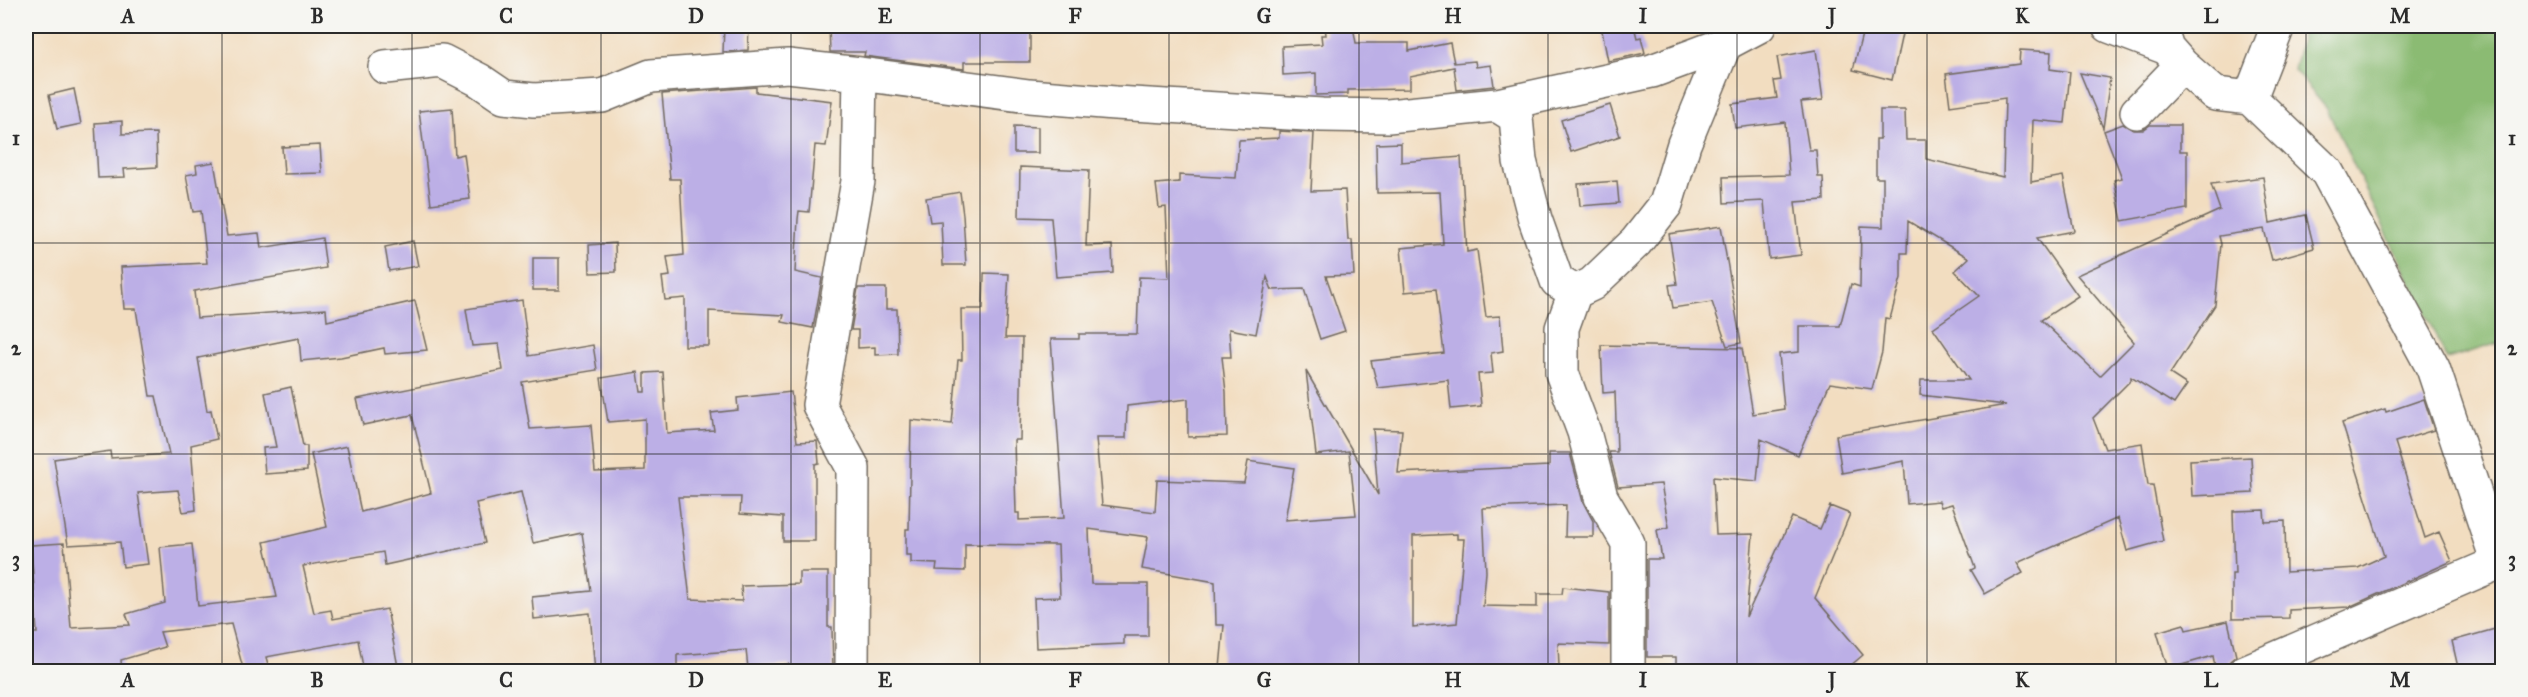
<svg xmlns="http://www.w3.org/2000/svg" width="2528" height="697" font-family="'IM FELL Great Primer',serif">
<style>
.forest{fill:#8bbb73;stroke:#5b734f;stroke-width:1.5}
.building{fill:#bcafe6;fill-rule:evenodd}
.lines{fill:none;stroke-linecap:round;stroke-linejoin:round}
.street-casing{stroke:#71695f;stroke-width:36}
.street{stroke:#fff;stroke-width:33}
.grid{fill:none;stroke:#2b2b2b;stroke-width:1.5;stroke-opacity:0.55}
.neatline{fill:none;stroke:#2b2b2b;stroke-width:2}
.grid-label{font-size:20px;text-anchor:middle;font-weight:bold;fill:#2b2b2b}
</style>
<rect width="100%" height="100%" fill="#f6f6f2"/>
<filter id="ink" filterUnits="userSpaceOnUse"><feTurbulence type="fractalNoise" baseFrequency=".0167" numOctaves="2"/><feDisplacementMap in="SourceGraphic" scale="12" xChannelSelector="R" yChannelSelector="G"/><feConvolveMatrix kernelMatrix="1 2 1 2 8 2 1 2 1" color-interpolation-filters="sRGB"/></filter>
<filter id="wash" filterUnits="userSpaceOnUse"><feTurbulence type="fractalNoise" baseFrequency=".008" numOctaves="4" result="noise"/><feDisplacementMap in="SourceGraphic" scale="24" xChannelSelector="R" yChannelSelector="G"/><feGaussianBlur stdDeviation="1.35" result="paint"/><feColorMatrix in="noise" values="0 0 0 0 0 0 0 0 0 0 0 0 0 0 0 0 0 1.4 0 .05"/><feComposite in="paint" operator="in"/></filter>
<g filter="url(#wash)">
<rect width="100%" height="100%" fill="#f2ddc0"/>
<path class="forest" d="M2304 26H2502V342L2447 359 2327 109 2294 70Z"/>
<g id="blocks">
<path class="building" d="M724 26H749L748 50 723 52Z
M829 26 1030 27V62H964V69L864 56 865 52H830Z
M1325 26H1353L1356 43H1409V51L1450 43 1454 63 1475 61 1476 67 1491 65 1494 86 1457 90 1454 67 1410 76V89L1348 90V94L1316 95V73L1283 75 1282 46 1322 44 1321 35H1326Z
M1601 26H1634L1637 38 1641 37 1645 53 1608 61Z
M1864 26 1902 34 1892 80 1853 70Z
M1816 50 1823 100 1801 102 1809 150H1816L1818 177H1823L1824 200 1795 202 1801 255 1769 259 1764 201 1724 203 1723 177 1789 175 1785 122 1735 128 1732 104 1777 98 1774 81 1781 80 1777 57Z
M2020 50 2051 52 2050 69 2070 72 2065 123 2033 120 2031 182 2063 176 2074 231 2037 238 2078 296 2041 320 2100 376 2134 342 2077 275 2220 210 2211 184 2263 177 2270 223 2306 215 2314 248 2272 260 2264 229 2219 236 2221 244 2215 305 2170 374 2187 385 2174 404 2131 377V380L2093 418 2105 449 2142 443 2148 485H2153L2163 541 2127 551 2118 518 2017 563 2023 573 1985 594 1971 570 1975 568 1952 504 1941 507 1939 501 1907 504 1904 461 1842 473 1836 435 2006 405 1920 395 1921 380H1969L1933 328 1979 296 1955 271 1969 258 1908 221 1907 253H1901V278L1890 319 1885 318 1882 352 1872 389 1830 383 1798 455 1761 439 1757 481 1713 477 1716 535 1753 534 1746 617 1792 517 1820 529 1830 506 1850 514 1815 598 1863 655 1843 672H1676V657H1647V559H1662L1657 530 1669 527 1661 484 1618 487 1609 452H1617L1615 392 1603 393 1601 345 1742 348 1753 414 1784 409 1779 354 1799 352V326H1840L1851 284 1860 287 1861 226 1883 227V178H1876V139H1880V110H1905L1906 140H1926V159L2003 177 2005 98 1950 106 1946 74 2019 64Z
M2080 73 2110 78 2103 128Z
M756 87V92L832 101 826 146 815 145 809 212 799 211 798 219 795 272 822 278 813 328 782 322 784 315 709 311V346H685V298L665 300 662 277 670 276 667 257 684 255 680 179H670L662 94Z
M74 89 81 124 57 129 49 95Z
M1610 105 1620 136 1571 152 1561 120Z
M452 108 455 156 464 154 470 199 431 204 419 111Z
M122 121V134L156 133 157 167 124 169 125 177 98 178 95 123Z
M2123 124 2133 130H2143L2150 125H2180V151H2187V209L2122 221 2114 180 2122 178 2104 131Z
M1014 126 1038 127V153H1014Z
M1279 131 1314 133 1311 191 1345 190 1348 240H1352L1354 275 1326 276 1345 331 1320 339 1304 289 1272 290 1267 277 1256 334 1229 329 1231 357H1222L1226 392 1227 436 1188 437V399L1127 406 1126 438H1096L1102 505 1155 512 1157 480 1244 483 1248 461 1294 468 1285 520 1356 515 1349 451 1316 455 1306 371 1378 495 1373 429 1402 430 1398 473 1549 466V453H1570L1583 502 1593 521V537H1565L1566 505 1483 508 1486 572 1483 606 1537 607V594H1562L1563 587 1609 592V645L1558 643 1559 666 1516 668 1515 672H1251L1220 668 1224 625H1216L1215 582 1142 569 1148 537 1089 529 1091 584H1148V636H1124V644L1036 648 1034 598 1060 597 1058 545 965 544V571L936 570 937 564 911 563V555H906V529H909L911 420 952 424 958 360H962L961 309H983L984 273 1009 274 1005 338H1022L1020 440H1014L1016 513H1019V520L1064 518 1051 339H1079V334H1137L1139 277 1169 278 1166 207 1159 208 1156 184 1179 182V175L1236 178 1239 140 1279 138ZM1457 534V539H1464L1457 623 1413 627V536Z
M1401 143V162L1461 157 1467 252 1477 250 1486 317 1500 316 1503 351 1491 353 1493 373 1478 374 1481 406 1451 409 1448 380 1378 388 1371 361 1444 353 1436 289 1405 292 1401 248 1443 244 1440 192 1377 193 1376 144Z
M320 145 322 173 284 174 282 147Z
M214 162 227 236 259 233 261 248 322 238 326 268 194 291 197 318 326 309 327 321 415 301 427 350 385 354 384 348 341 357 301 361 299 338 198 358 207 411 211 410 217 439 191 445 196 510 183 512 178 490 138 493 148 564 123 567 120 542 68 545 54 459 110 451 111 458 169 454 156 396H150L136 309H124L121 267 207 263 201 211 193 212 186 175 197 173 196 165Z
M1020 167 1089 170 1086 246 1112 245 1113 273 1056 277 1051 218 1019 217Z
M1617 181 1619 203 1580 206 1578 184Z
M960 192 963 215 966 265H943L941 221 930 222 926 198Z
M1721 226 1741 343 1727 346 1712 302 1673 308 1669 285 1677 284 1669 234Z
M413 241 418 266 389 271 385 247Z
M615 243 616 272 590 273 589 245Z
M533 258H559V290H533Z
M858 288H886V309H897L898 354 875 355V347L858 348V330H851Z
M522 300 529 356 593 345 597 370 522 382 530 429 591 425 595 472 645 470V419L608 422 601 378 638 372 641 392H645V373L663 372 667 433 714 430 711 413 738 410 737 398 791 392 797 442 817 441 819 463 815 464V541H783V517L740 514 741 497H678L690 599 742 601 741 586 799 584V572H828V627H832L833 672H789V664L748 668 746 650 677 655V672H595L590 613 534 619 532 597 591 591 582 533 533 543 521 492 476 503 485 543 385 565 383 552 303 566 314 613 331 610 333 619 387 609 399 672H364L358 640 266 657 269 668 244 672 231 624 160 632 165 647 121 660 122 672H53L52 668 26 669V633H37L31 545 64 543 71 628 130 625 126 614 165 603 160 547 192 544 198 606 277 597 264 542 327 527 311 454 347 446 361 512 431 493 412 415 363 425 357 399 503 370 499 344 472 346 466 309Z
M291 387 303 446H307V471L265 474 263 448 276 447 265 393Z
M2424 399 2434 430 2395 442 2425 538 2439 532 2452 561 2349 607 2289 610V618L2232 619V574H2235L2233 511 2264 510 2265 522 2285 521 2286 572 2358 568 2384 556 2342 423 2385 409 2386 412Z
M2251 457 2253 493 2192 496 2190 460Z
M2228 621 2236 656 2230 661 2227 671 2216 672 2213 656 2168 669 2157 632 2184 624 2186 630Z
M2502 627V672H2459L2452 641Z"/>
</g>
</g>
<g filter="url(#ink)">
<use href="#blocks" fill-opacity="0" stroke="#71695f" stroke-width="1.5"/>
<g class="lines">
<defs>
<path id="street" d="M2109 26 2167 48
M2160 26 2167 48 2182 65 2215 94 2250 98 2327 172 2433 368 2498 563
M385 67 442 61 479 80 504 97 534 100 602 96 651 76 788 66 860 74
M2250 98 2278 26
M1497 105 1516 117 1520 161 1535 219 1557 281 1575 292 1592 284 1636 242 1666 204 1684 144 1725 44
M2137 112 2182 65
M1575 292 1562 328V373L1584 432 1601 497 1628 543V669
M852 672 853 468 819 405 858 181 860 74 1029 96 1115 103 1322 115 1388 116 1497 105 1652 71 1725 44 1759 26
M2245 672 2502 561"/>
</defs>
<use href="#street" class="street-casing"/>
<use href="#street" class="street"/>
</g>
</g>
<path class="grid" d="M222 26V672M412 26V672M601 26V672M791 26V672M980 26V672M1169 26V672M1359 26V672M1548 26V672M1737 26V672M1927 26V672M2116 26V672M2306 26V672M26 243H2502M26 454H2502"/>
<rect width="2528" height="697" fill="none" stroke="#f6f6f2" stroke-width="66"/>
<rect x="33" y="33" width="2462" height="631" class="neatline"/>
<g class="grid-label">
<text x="128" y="23">A</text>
<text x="317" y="23">B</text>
<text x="506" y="23">C</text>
<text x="696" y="23">D</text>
<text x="885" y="23">E</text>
<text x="1075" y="23">F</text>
<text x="1264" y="23">G</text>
<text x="1453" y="23">H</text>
<text x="1643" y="23">I</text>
<text x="1832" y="23">J</text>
<text x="2022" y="23">K</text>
<text x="2211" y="23">L</text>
<text x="2400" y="23">M</text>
<text x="16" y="145">1</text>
<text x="2512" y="145">1</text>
<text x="16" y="355">2</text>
<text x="2512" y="355">2</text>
<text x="16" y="566">3</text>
<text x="2512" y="566">3</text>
<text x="128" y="687">A</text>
<text x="317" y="687">B</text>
<text x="506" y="687">C</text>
<text x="696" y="687">D</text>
<text x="885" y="687">E</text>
<text x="1075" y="687">F</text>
<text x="1264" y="687">G</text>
<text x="1453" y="687">H</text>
<text x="1643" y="687">I</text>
<text x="1832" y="687">J</text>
<text x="2022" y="687">K</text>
<text x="2211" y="687">L</text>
<text x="2400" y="687">M</text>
</g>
</svg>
